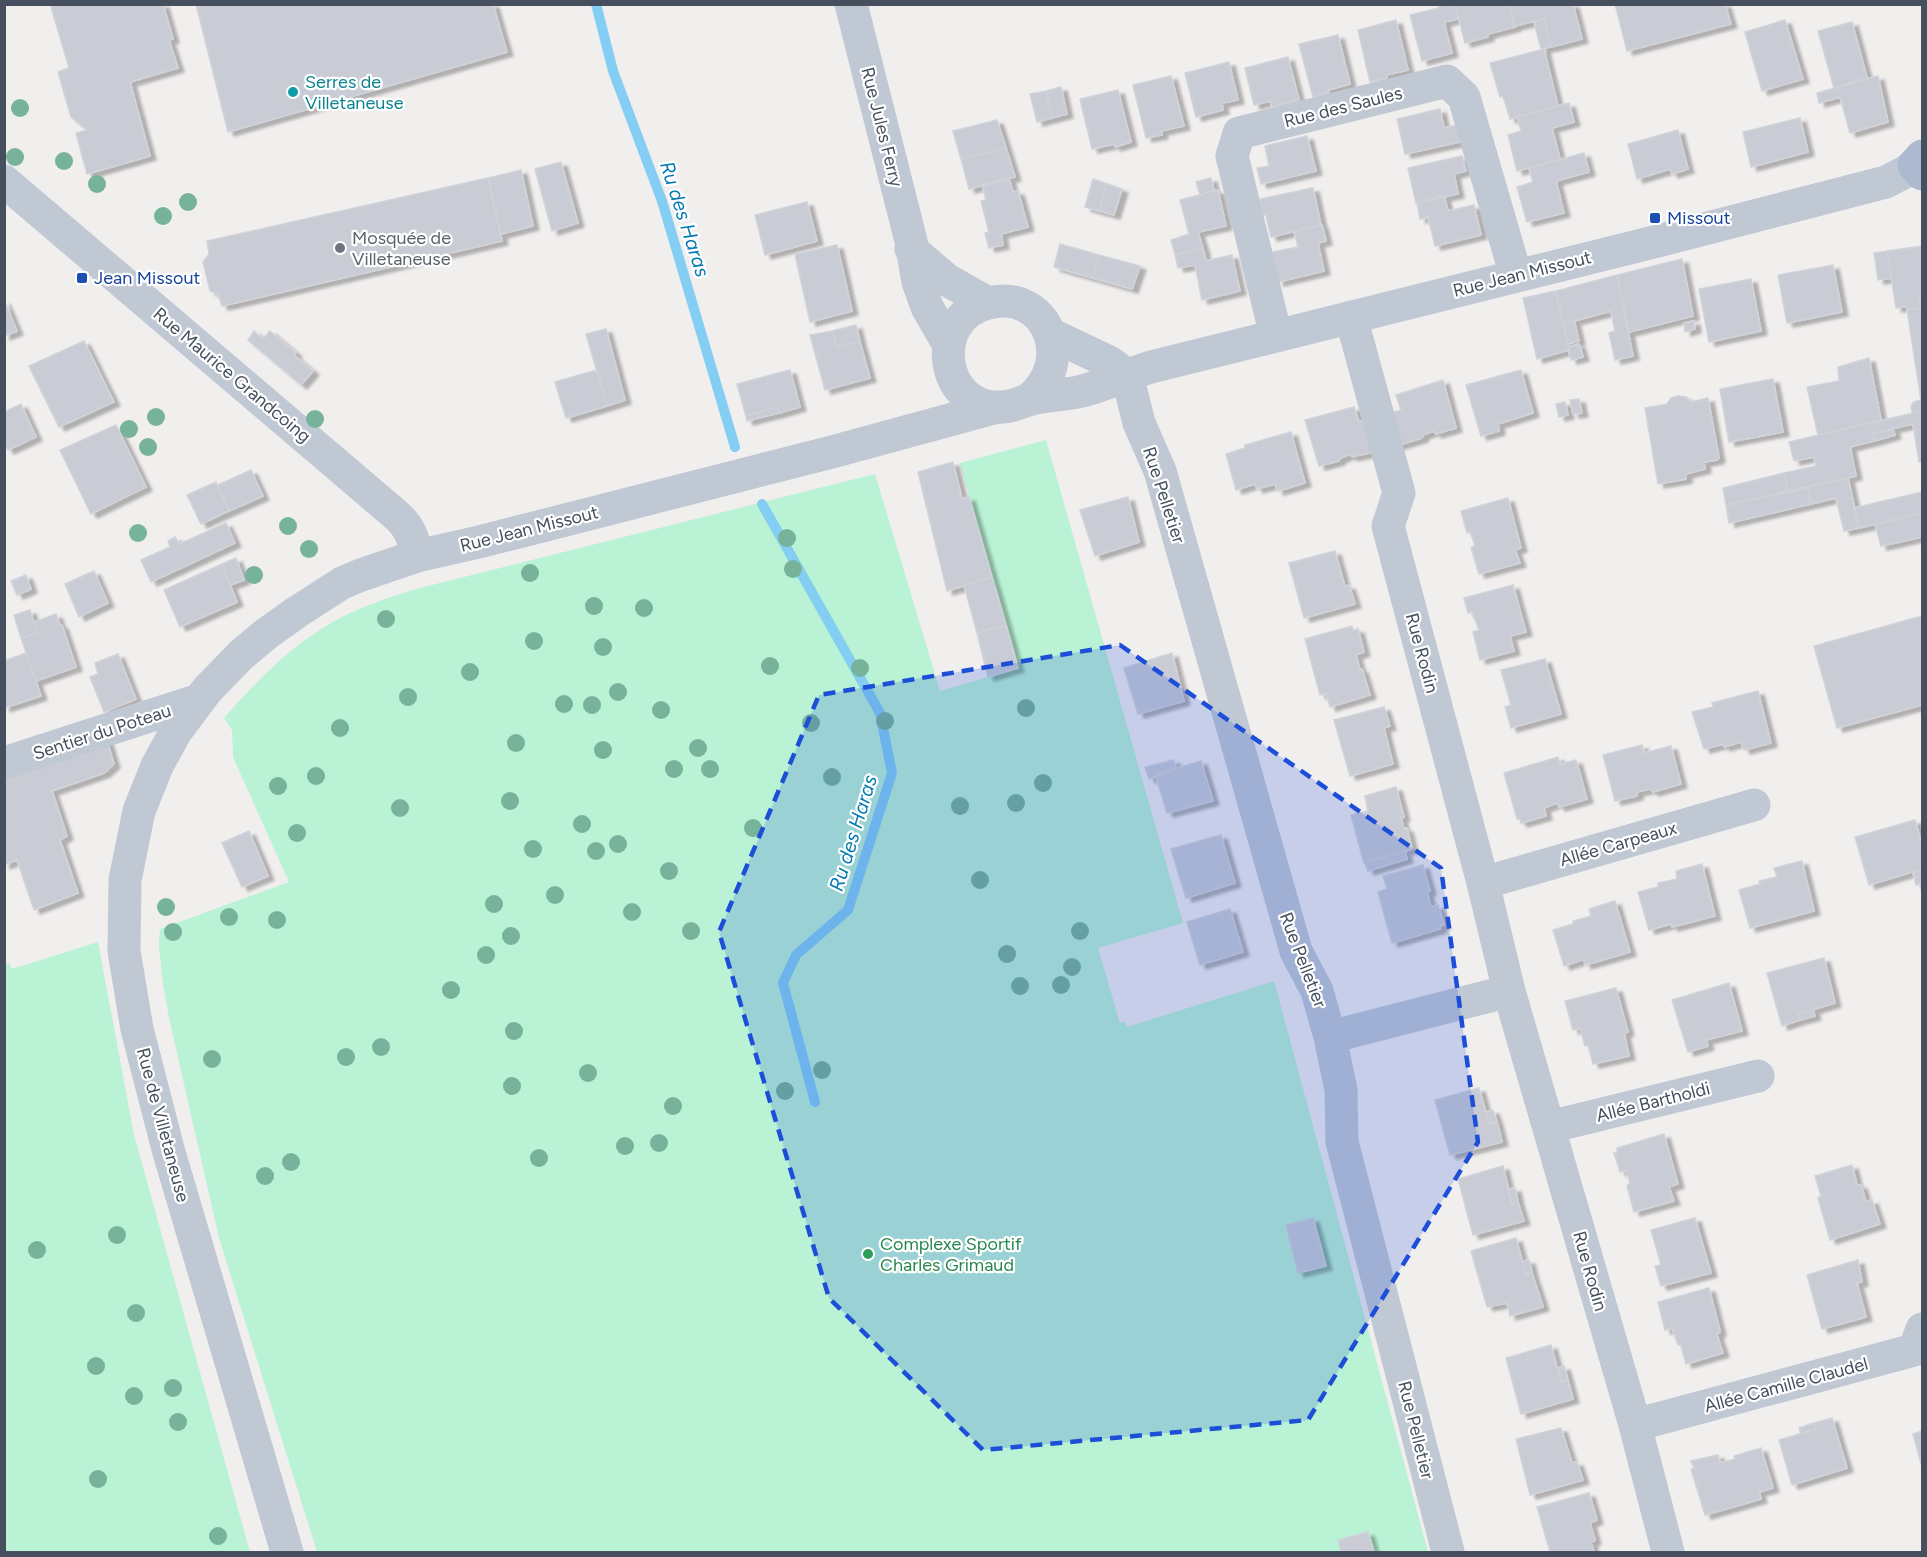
<svg xmlns="http://www.w3.org/2000/svg" width="1927" height="1557" font-family="Figtree,sans-serif">
<style>
.green{fill:#b9f2d5}
.lines{fill:none;stroke-linecap:round;stroke-linejoin:round}
.stream{stroke:#83cef2;stroke-width:10}
.building{fill:#c9ccd4;stroke:#d1d3da;stroke-width:1.5;filter:url(#shadow)}
.minor{stroke:#c0c8d4;stroke-width:33}
.major{stroke:#acb9cf;stroke-width:33}
.tree{fill:#76b39a}
.marked{fill:#1d4ed8;fill-opacity:0.2;stroke:#1d4ed8;stroke-width:4.5;stroke-dasharray:12 8;stroke-linejoin:round}
.culture-dot{fill:#0f9aa8;stroke:#fff;stroke-width:2}
.transit-dot{fill:#1a4fb4;stroke:#fff;stroke-width:2}
.worship-dot{fill:#6b7280;stroke:#fff;stroke-width:2}
.leisure-dot{fill:#2e9e5b;stroke:#fff;stroke-width:2}
.labels{text-anchor:middle;dominant-baseline:central;stroke-width:4.5;stroke-linejoin:round;paint-order:stroke}
.culture-label{font-size:18px;fill:#0d838f;stroke:#fff;text-anchor:start}
.street-label{font-size:18px;fill:#454f5d;stroke:#fff}
.transit-label{font-size:18px;fill:#164399;stroke:#fff;text-anchor:start}
.worship-label{font-size:18px;fill:#5b616d;stroke:#fff;text-anchor:start}
.leisure-label{font-size:18px;fill:#27864d;stroke:#fff;text-anchor:start}
.water-label{font-size:20px;font-style:italic;fill:#037ab2;stroke:#fff}
</style>
<defs>
<filter id="shadow"><feDropShadow dx="6" dy="4" stdDeviation="1.5" flood-color="#0004"/></filter>
</defs>
<rect width="100%" height="100%" fill="#f1eeee"/>
<path class="green" d="M1046 440 1183 923 1098 948 1120 1023 1125 1022 1127 1027 1274 981 1428 1552H317L219 1238 169 1018 162 978 159 945 160 929 289 882 233 757 232 730 224 718C255 683 289 647 331 623 357 608 387 598 416 589L875 474 940 691 1018 668 960 463Z
M98 942 134 1135 250 1552H5V964L9 963 12 969Z"/>
<g class="lines">
<path class="stream" d="M596 4 613 71 662 201 735 447
M762 504 880 713 892 773 848 910 796 955 783 983 815 1102"/>
</g>
<path class="building" d="M59 4H163L173 39 169 40 178 68 130 82 150 156 87 174 76 133 87 130 71 117 58 72 69 68 51 7Z
M196 4H493L507 52 228 132Z
M1438 4H1455L1458 19 1444 22 1452 53 1422 61 1410 15 1439 8Z
M1455 4H1509L1515 27 1488 34V37L1465 43Z
M1509 4H1573L1582 39 1551 47 1544 19 1514 26Z
M1615 4H1725L1731 24 1627 51Z
M1544 19 1551 47 1541 49 1534 22Z
M1396 20 1408 70 1386 75 1387 78 1370 82 1358 30Z
M1785 20 1803 79 1762 91 1745 32Z
M1852 22 1867 78 1834 88 1818 31Z
M1338 35 1350 84 1328 90 1329 93 1313 97 1299 44Z
M1544 49 1558 106 1510 119 1503 96 1500 97 1490 63Z
M1288 57 1299 100 1272 107 1270 101 1254 105 1245 68Z
M1229 62 1238 100 1222 103 1223 110 1196 117 1185 73Z
M1171 76 1184 126 1161 131 1162 135 1146 138 1133 85Z
M1878 76 1888 122 1850 133 1840 97 1819 103 1817 93Z
M1061 87 1067 114 1052 118 1046 91Z
M1118 90 1131 142 1115 147 1114 144 1092 149 1080 99Z
M1046 91 1052 118 1037 122 1030 94Z
M1569 103 1574 122 1552 128 1560 159 1517 171 1508 135 1521 131 1517 117Z
M1440 109 1444 128 1456 125 1460 142 1405 154 1397 119Z
M1800 118 1808 152 1751 167 1743 132Z
M997 120 1006 148 961 159 953 131Z
M1678 130 1688 169 1672 174 1670 169 1637 179 1628 144Z
M1307 136 1316 171 1261 184 1257 168 1269 166 1265 146Z
M1006 148 1015 177 969 189 961 159Z
M1584 153 1589 172 1556 181 1564 213 1527 222 1517 187 1533 182 1529 168Z
M1462 156 1466 171 1454 174 1458 194 1416 203 1408 168Z
M561 162 578 223 552 231 535 169Z
M521 170 533 226 501 234 488 178Z
M488 178 502 241 222 306 218 294 210 291 203 262 209 254 207 241Z
M1009 178 1013 192 1018 191 1028 227 1001 234 1003 245 989 248 985 233 989 232 981 201 986 200 982 185Z
M1211 178 1214 191 1200 195 1196 182Z
M1093 179 1107 184 1099 211 1085 207Z
M1107 184 1122 189 1114 215 1099 211Z
M1313 188 1321 225 1271 237 1266 215H1263L1260 199Z
M1218 190 1226 226 1198 232 1203 248 1175 255 1171 240 1189 234 1180 200Z
M1444 196 1448 211 1474 205 1481 235 1435 246 1428 217 1420 219 1417 203Z
M807 202 817 241 765 255 755 215Z
M1322 225 1326 241 1318 243 1324 271 1278 282 1272 252 1298 247 1294 232Z
M1060 244 1099 255 1093 278 1054 267Z
M837 245 852 311 810 322 795 254Z
M1922 246V299H1919L1921 308 1907 310V306L1896 308 1887 251Z
M1203 248 1206 261 1232 255 1240 291 1202 300 1195 265 1178 268 1175 255Z
M1887 251 1891 278 1878 280 1874 253Z
M1099 255 1140 266 1132 289 1093 278Z
M1682 259 1693 316 1629 332 1617 275Z
M1833 265 1842 312 1787 323 1778 275Z
M1617 275 1633 356 1615 360 1609 333 1615 331 1611 311 1563 324 1556 291Z
M1751 279 1761 331 1709 342 1699 289Z
M1556 291 1569 350 1537 359 1523 298Z
M1919 299H1922V411L1912 413 1911 406 1914 402 1921 400 1907 310 1921 308Z
M4 300 17 331 4 336Z
M1574 320 1579 341 1568 344 1563 324Z
M1694 321 1695 329 1685 332 1684 323Z
M856 325 860 342 837 347 832 331Z
M606 329 625 400 607 406 586 334Z
M254 331 263 339 270 331 296 353 294 355 313 371 301 385 248 340Z
M832 331 837 347 860 342 870 378 825 390 810 335Z
M84 341 114 402 59 427 29 366Z
M1579 344 1583 357 1571 360 1568 347Z
M1869 358 1881 420 1818 435 1807 387 1839 381 1838 367Z
M597 370 607 406 566 418 555 382Z
M790 370 800 407 779 413 777 407 746 416 737 384Z
M1521 370 1533 413 1498 424 1499 431 1481 436 1466 385Z
M1773 379 1783 432 1729 442 1720 389Z
M1443 380 1456 428 1436 434 1433 431 1423 435 1422 438 1396 446 1387 414 1401 410 1396 395Z
M1678 396 1686 397 1691 402 1708 398 1719 458 1717 460 1704 462 1705 469 1686 474V479L1658 484 1645 408 1667 404 1671 398Z
M1579 399 1582 413 1573 414 1570 400Z
M1565 402 1568 415 1559 417 1556 404Z
M21 404 36 437 8 450 4 443V412Z
M777 407 779 413 747 421 746 416Z
M1354 407 1359 422 1374 417 1383 450 1352 457 1350 454 1339 459V461L1319 466 1305 420Z
M1922 411V461L1919 462 1913 424 1873 433 1874 441 1850 447 1856 476 1788 492 1784 473 1816 466 1814 457 1794 461 1789 442Z
M116 425 146 487 91 514 60 450Z
M1893 429 1895 435 1874 441 1873 433Z
M1291 432 1305 483 1278 491 1275 484 1257 489 1255 484 1236 490 1226 454 1245 448V445Z
M953 462 962 499 969 497 992 577 947 591 918 472Z
M251 470 263 496 229 511 218 485Z
M1784 473 1788 492 1726 505 1723 488Z
M1848 478 1859 528 1844 531 1836 498 1811 504 1807 487Z
M216 482 229 511 201 524 187 495Z
M1807 487 1811 504 1729 523 1726 505Z
M1922 492V513L1859 528 1854 508Z
M1128 497 1139 542 1095 556 1080 510Z
M1508 498 1521 548 1515 550 1520 563 1479 574 1471 548 1475 545 1470 532 1467 533 1461 511Z
M1922 513V537L1881 546 1875 524Z
M226 523 235 543 151 582 141 560 170 547 168 541 175 537 179 544Z
M1335 551 1345 587 1349 585 1355 604 1304 618 1289 563Z
M236 558 244 580 230 585 222 564Z
M222 564 237 602 180 627 164 590Z
M94 571 108 603 79 617 65 584Z
M26 575 31 589 17 595 11 581Z
M992 577 1006 625 977 633 964 585Z
M1513 585 1526 632 1510 636 1514 651 1480 660 1473 632 1479 630 1472 612 1468 613 1464 598Z
M30 610 37 633 21 638 14 615Z
M56 614 60 625H62L76 667 36 681 21 638 37 633 34 622Z
M1922 616V705L1837 728 1814 646Z
M1006 625 1018 668 988 677 977 633Z
M1352 626 1353 630 1358 629 1364 652 1356 655 1360 670 1362 669 1370 695 1330 707 1326 693 1320 695 1305 639Z
M26 653 41 696 4 708V661Z
M1172 653 1184 701 1138 714 1124 668Z
M118 654 136 699 104 712 90 677 98 674 95 663Z
M1545 659 1561 714 1511 728 1505 707 1511 705 1501 670Z
M1758 691 1771 743 1744 750 1741 742 1724 747 1723 744 1704 749 1692 712 1713 707 1712 703Z
M1384 707 1390 726 1384 728 1393 764 1350 776 1334 720Z
M105 734 114 764 104 773 52 791 67 836 60 840 78 893 34 910 17 860 4 865V768Z
M1642 745 1644 753 1671 746 1681 784 1653 792 1650 789 1637 792V796L1615 801 1603 755Z
M1558 757 1560 764 1576 760 1587 799 1559 807 1557 803 1544 808 1546 816 1521 823 1520 819H1517L1504 773Z
M1174 760 1176 769 1149 779 1145 767Z
M1201 761 1213 801 1167 813 1156 777 1158 774Z
M1396 787 1404 817 1401 818 1404 829 1407 828 1412 849 1364 863 1351 815 1368 811 1365 796Z
M1915 820 1922 845V869L1869 885 1855 837Z
M249 831 268 876 242 887 222 843Z
M1221 835 1235 883 1186 898 1171 849Z
M1405 851 1407 859 1391 864 1388 856Z
M1388 856 1391 864 1368 871 1365 863Z
M1802 861 1814 911 1750 928 1739 890 1760 884 1759 881 1777 877 1774 868Z
M1702 864 1715 916 1672 927 1671 924 1649 930 1638 892 1658 887V883L1677 879 1676 871Z
M1423 865 1430 891 1427 892 1431 907 1438 905 1444 925 1440 926V929L1392 943 1378 892 1387 889 1383 876Z
M1922 869V883L1916 885 1913 873Z
M1615 901 1630 952 1585 965 1584 959 1564 966 1553 930 1573 924V921L1591 916 1589 909Z
M1230 909 1243 952 1200 965 1187 922Z
M1824 958 1835 1003 1799 1014 1800 1020 1782 1026 1767 973Z
M1729 983 1742 1031 1706 1040 1708 1046 1688 1052 1672 1000Z
M1616 988 1628 1032 1624 1033 1629 1056 1593 1064 1588 1045 1585 1046 1580 1028 1573 1030 1565 1001Z
M1813 1010 1815 1016 1800 1020 1799 1014Z
M1479 1088 1489 1124 1497 1122 1502 1142 1450 1155 1435 1100Z
M1493 1110 1497 1122 1489 1124 1486 1112Z
M1664 1134 1678 1184 1669 1187 1674 1201 1634 1212 1627 1186 1630 1183 1626 1170 1620 1172 1614 1153H1617V1148Z
M1852 1165 1857 1185H1861L1866 1202 1872 1200 1880 1224 1830 1240 1818 1198 1821 1196 1815 1176Z
M1503 1166 1512 1204 1518 1202 1524 1221 1473 1235 1458 1179Z
M1515 1188 1518 1202 1512 1204 1508 1189Z
M1313 1218 1326 1266 1298 1273 1286 1225Z
M1695 1218 1711 1273 1661 1286 1655 1266 1661 1265 1651 1230Z
M1516 1238 1526 1275 1532 1273 1543 1307 1510 1316 1507 1303 1487 1307 1471 1251Z
M1529 1260 1532 1273 1526 1275 1522 1261Z
M1858 1260 1862 1282 1857 1283 1866 1317 1822 1329 1807 1275Z
M1709 1288 1720 1331 1717 1335 1723 1353 1686 1364 1681 1345H1678L1672 1328 1665 1330 1658 1302Z
M1551 1345 1561 1382 1568 1380 1573 1399 1521 1414 1506 1358Z
M1564 1366 1568 1380 1561 1382 1558 1368Z
M1832 1418 1847 1468 1792 1485 1779 1440 1816 1429 1814 1423Z
M1814 1423 1816 1429 1801 1434 1799 1428Z
M1561 1428 1572 1463 1577 1462 1583 1480 1530 1495 1516 1439Z
M1922 1431V1467L1913 1434Z
M1761 1448 1773 1488 1759 1492 1761 1499 1705 1515 1691 1469 1694 1468 1691 1461 1718 1455 1720 1463 1735 1459 1734 1456Z
M1589 1493 1597 1520 1590 1523 1595 1540 1591 1543 1594 1552H1550L1537 1507Z
M1368 1532 1374 1552H1341L1338 1540Z"/>
<g class="lines">
<path class="minor" d="M851 4 911 241 918 282 927 307 949 345
M4 181 395 514C410 527 413 537 417 556
M911 249 947 280 988 303
M1351 317 1399 493 1388 526 1483 883 1509 991 1635 1425 1668 1552
M1050 334 1109 362 1127 375
M1276 336 1232 156 1239 133 1447 81 1464 97 1516 276
M1127 375 1139 423 1160 471 1296 951 1317 991 1330 1037 1341 1090 1342 1142 1448 1552
M1028 400C1078 361 1046 288 988 303 927 318 940 411 1002 407 1012 407 1019 403 1028 400 1045 394 1065 396 1082 391 1106 385 1128 374 1151 367L1650 243 1886 182 1907 171 1914 165
M4 763 199 700
M1483 883 1754 805
M1330 1037 1509 991
M1549 1127 1758 1076
M1635 1425 1914 1350 1922 1329
M287 1552 168 1149 137 1029 124 951 125 880 139 811 157 766 175 733 207 690 241 655 266 634 297 612 342 583 361 575 417 556 479 542 832 452 997 407"/>
<path class="major" d="M1922 156 1914 165 1922 174"/>
</g>
<g class="tree">
<circle cx="20" cy="108" r="9"/>
<circle cx="15" cy="157" r="9"/>
<circle cx="64" cy="161" r="9"/>
<circle cx="97" cy="184" r="9"/>
<circle cx="188" cy="202" r="9"/>
<circle cx="163" cy="216" r="9"/>
<circle cx="156" cy="417" r="9"/>
<circle cx="315" cy="419" r="9"/>
<circle cx="129" cy="429" r="9"/>
<circle cx="148" cy="447" r="9"/>
<circle cx="288" cy="526" r="9"/>
<circle cx="138" cy="533" r="9"/>
<circle cx="787" cy="538" r="9"/>
<circle cx="309" cy="549" r="9"/>
<circle cx="793" cy="569" r="9"/>
<circle cx="530" cy="573" r="9"/>
<circle cx="254" cy="575" r="9"/>
<circle cx="594" cy="606" r="9"/>
<circle cx="644" cy="608" r="9"/>
<circle cx="386" cy="619" r="9"/>
<circle cx="534" cy="641" r="9"/>
<circle cx="603" cy="647" r="9"/>
<circle cx="770" cy="666" r="9"/>
<circle cx="860" cy="668" r="9"/>
<circle cx="470" cy="672" r="9"/>
<circle cx="618" cy="692" r="9"/>
<circle cx="408" cy="697" r="9"/>
<circle cx="564" cy="704" r="9"/>
<circle cx="592" cy="705" r="9"/>
<circle cx="1026" cy="708" r="9"/>
<circle cx="661" cy="710" r="9"/>
<circle cx="885" cy="721" r="9"/>
<circle cx="811" cy="723" r="9"/>
<circle cx="340" cy="728" r="9"/>
<circle cx="516" cy="743" r="9"/>
<circle cx="698" cy="748" r="9"/>
<circle cx="603" cy="750" r="9"/>
<circle cx="674" cy="769" r="9"/>
<circle cx="710" cy="769" r="9"/>
<circle cx="316" cy="776" r="9"/>
<circle cx="832" cy="777" r="9"/>
<circle cx="1043" cy="783" r="9"/>
<circle cx="278" cy="786" r="9"/>
<circle cx="510" cy="801" r="9"/>
<circle cx="1016" cy="803" r="9"/>
<circle cx="960" cy="806" r="9"/>
<circle cx="400" cy="808" r="9"/>
<circle cx="582" cy="824" r="9"/>
<circle cx="753" cy="828" r="9"/>
<circle cx="297" cy="833" r="9"/>
<circle cx="618" cy="844" r="9"/>
<circle cx="533" cy="849" r="9"/>
<circle cx="596" cy="851" r="9"/>
<circle cx="669" cy="871" r="9"/>
<circle cx="980" cy="880" r="9"/>
<circle cx="555" cy="895" r="9"/>
<circle cx="494" cy="904" r="9"/>
<circle cx="166" cy="907" r="9"/>
<circle cx="632" cy="912" r="9"/>
<circle cx="229" cy="917" r="9"/>
<circle cx="277" cy="920" r="9"/>
<circle cx="691" cy="931" r="9"/>
<circle cx="1080" cy="931" r="9"/>
<circle cx="173" cy="932" r="9"/>
<circle cx="511" cy="936" r="9"/>
<circle cx="1007" cy="954" r="9"/>
<circle cx="486" cy="955" r="9"/>
<circle cx="1072" cy="967" r="9"/>
<circle cx="1061" cy="985" r="9"/>
<circle cx="1020" cy="986" r="9"/>
<circle cx="451" cy="990" r="9"/>
<circle cx="514" cy="1031" r="9"/>
<circle cx="381" cy="1047" r="9"/>
<circle cx="346" cy="1057" r="9"/>
<circle cx="212" cy="1059" r="9"/>
<circle cx="822" cy="1070" r="9"/>
<circle cx="588" cy="1073" r="9"/>
<circle cx="512" cy="1086" r="9"/>
<circle cx="785" cy="1091" r="9"/>
<circle cx="673" cy="1106" r="9"/>
<circle cx="659" cy="1143" r="9"/>
<circle cx="625" cy="1146" r="9"/>
<circle cx="539" cy="1158" r="9"/>
<circle cx="291" cy="1162" r="9"/>
<circle cx="265" cy="1176" r="9"/>
<circle cx="117" cy="1235" r="9"/>
<circle cx="37" cy="1250" r="9"/>
<circle cx="136" cy="1313" r="9"/>
<circle cx="96" cy="1366" r="9"/>
<circle cx="173" cy="1388" r="9"/>
<circle cx="134" cy="1396" r="9"/>
<circle cx="178" cy="1422" r="9"/>
<circle cx="98" cy="1479" r="9"/>
<circle cx="218" cy="1536" r="9"/>
</g>
<path class="marked" d="M1120 645 1441 868 1478 1142 1308 1420 983 1450 829 1298 719 932 819 695Z"/>
<circle class="culture-dot" cx="293" cy="92" r="6"/>
<g class="transit-dot">
<rect x="1649" y="212" width="12" height="12" rx="3"/>
<rect x="76" y="272" width="12" height="12" rx="3"/>
</g>
<circle class="worship-dot" cx="340" cy="248" r="6"/>
<circle class="leisure-dot" cx="868" cy="1254" r="6"/>
<g class="labels">
<g class="culture-label">
<text x="305" y="82">Serres de<tspan x="305" dy="21">Villetaneuse</tspan></text>
</g>
<g class="street-label">
<text transform="translate(1343 107) rotate(-14)">Rue des Saules</text>
<text transform="translate(882 127) rotate(76)">Rue Jules Ferry</text>
<text transform="translate(1522 274) rotate(-14)">Rue Jean Missout</text>
<text transform="translate(232 375) rotate(40)">Rue Maurice Grandcoing</text>
<text transform="translate(1164 495) rotate(72)">Rue Pelletier</text>
<text transform="translate(529 529) rotate(-14)">Rue Jean Missout</text>
<text transform="translate(1422 653) rotate(75)">Rue Rodin</text>
<text transform="translate(102 732) rotate(-18)">Sentier du Poteau</text>
<text transform="translate(1618 844) rotate(-16)">Allée Carpeaux</text>
<text transform="translate(1303 960) rotate(69)">Rue Pelletier</text>
<text transform="translate(1653 1102) rotate(-14)">Allée Bartholdi</text>
<text transform="translate(163 1125) rotate(75)">Rue de Villetaneuse</text>
<text transform="translate(1590 1271) rotate(74)">Rue Rodin</text>
<text transform="translate(1786 1385) rotate(-15)">Allée Camille Claudel</text>
<text transform="translate(1416 1430) rotate(76)">Rue Pelletier</text>
</g>
<g class="transit-label">
<text x="1667" y="218">Missout</text>
<text x="94" y="278">Jean Missout</text>
</g>
<g class="worship-label">
<text x="352" y="238">Mosquée de<tspan x="352" dy="21">Villetaneuse</tspan></text>
</g>
<g class="leisure-label">
<text x="880" y="1244">Complexe Sportif<tspan x="880" dy="21">Charles Grimaud</tspan></text>
</g>
<g class="water-label">
<text transform="translate(685 219) rotate(72)">Ru des Haras</text>
<text transform="translate(853 833) rotate(-73)">Ru des Haras</text>
</g>
</g>
<rect width="1927" height="1557" fill="none" stroke="#454f5d" stroke-width="12"/>
</svg>
